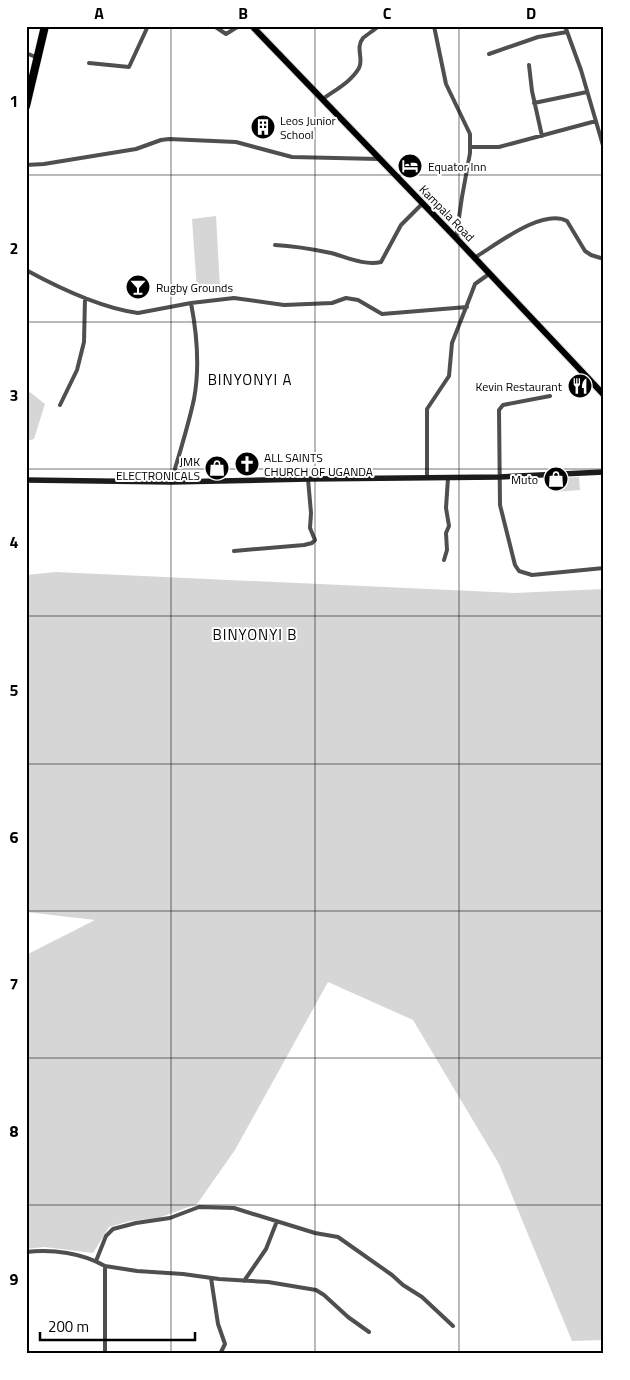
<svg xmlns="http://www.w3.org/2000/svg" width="630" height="1380" font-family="'Titillium Web',sans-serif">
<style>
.green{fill:#d6d6d6}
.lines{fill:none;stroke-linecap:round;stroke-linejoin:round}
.primary-casing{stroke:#dbdbdb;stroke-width:8}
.highway-casing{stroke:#dbdbdb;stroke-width:9}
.street{stroke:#4f4f4f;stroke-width:4}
.secondary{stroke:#1c1c1c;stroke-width:5.5}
.primary{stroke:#000;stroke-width:6}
.highway{stroke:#000;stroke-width:8}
.grid{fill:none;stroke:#000;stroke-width:1;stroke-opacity:0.55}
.labels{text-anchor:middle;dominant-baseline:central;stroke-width:4;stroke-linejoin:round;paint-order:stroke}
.poi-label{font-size:12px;fill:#000;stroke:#fff;text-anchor:start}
.street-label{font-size:12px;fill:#000;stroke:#fff}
.quarter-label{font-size:15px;letter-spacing:1px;fill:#000;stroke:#fff}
.neatline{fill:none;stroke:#000;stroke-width:2}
.grid-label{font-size:16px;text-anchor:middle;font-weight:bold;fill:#000}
</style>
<rect width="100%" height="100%" fill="#fff"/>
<path class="green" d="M216 216 220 287 197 290 192 219Z
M26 389 45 404 34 439 26 441Z
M579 477 580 490 554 492V482L559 481V478Z
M56 572 514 593 604 589V1340L572 1341 499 1164 413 1020 328 982 235 1150 197 1204 158 1218 130 1221 109 1227 93 1253 44 1247 26 1249V955L95 920 26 912V575Z"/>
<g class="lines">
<defs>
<path id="primary" d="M252 26 456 238 604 395"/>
<path id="highway" d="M26 106 45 26"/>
</defs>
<use href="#primary" class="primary-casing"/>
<use href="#highway" class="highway-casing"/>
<path class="street" d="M214 26 226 34 239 26
M434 26 446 84 470 134V153L462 197 456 238
M565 26 581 70 604 149
M26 53 38 58
M489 54 538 37 567 32
M89 63 129 67 148 26
M529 65 532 91 542 136
M323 99C335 90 351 82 359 68 364 59 355 48 363 38 368 34 374 30 379 26
M534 103 587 92
M470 147H499L596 121
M26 165 44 164 136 149 161 140 169 139 236 142 292 157 379 159
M275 245C294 246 312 249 331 253 346 257 365 266 381 262L401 225 422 204
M474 258C496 245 542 208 567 221L585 251 591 255 604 259
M26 270C59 288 101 308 138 313L191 303 234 298 284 305 332 303 346 298 358 300 382 314 467 307
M604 270V292
M550 396 503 405 499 410 500 505 515 565 519 571 532 575 604 568
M60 405 77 370 84 342 85 298
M427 478V409L449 376 452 343 472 292 475 284 489 274
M171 482C179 455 188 427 194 399 200 367 197 334 191 303
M234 551 304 545 312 543 315 540 310 528 311 513 308 479
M444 560 447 550 446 533 449 526 446 508 448 478
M26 1252C53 1249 82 1253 105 1266V1354
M96 1261 106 1236 113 1229 136 1223 170 1218 199 1207 234 1208 315 1233 338 1237 392 1275 403 1285 422 1297 453 1326
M105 1266 137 1271 183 1274 219 1279 268 1282 316 1290 324 1295 348 1317 369 1332
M211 1278 218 1324 225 1344 220 1354
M244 1281 266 1249 277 1221"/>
<path class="secondary" d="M26 480 171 482 308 479 500 477 604 472"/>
<use href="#primary" class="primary"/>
<use href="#highway" class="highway"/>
</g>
<path class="grid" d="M171 26V1354M315 26V1354M459 26V1354M26 175H604M26 322H604M26 469H604M26 616H604M26 764H604M26 911H604M26 1058H604M26 1205H604"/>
<defs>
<symbol id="building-disc" viewBox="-11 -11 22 22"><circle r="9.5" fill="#000" stroke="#fff"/><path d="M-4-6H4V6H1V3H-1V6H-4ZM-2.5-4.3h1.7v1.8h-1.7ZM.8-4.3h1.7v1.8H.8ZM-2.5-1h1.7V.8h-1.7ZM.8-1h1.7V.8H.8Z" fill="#fff"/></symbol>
<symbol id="hotel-disc" viewBox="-11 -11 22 22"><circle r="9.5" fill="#000" stroke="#fff"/><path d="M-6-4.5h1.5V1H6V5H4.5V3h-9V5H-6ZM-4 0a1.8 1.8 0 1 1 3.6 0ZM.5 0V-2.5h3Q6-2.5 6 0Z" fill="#fff"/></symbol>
<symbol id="bar-disc" viewBox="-11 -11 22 22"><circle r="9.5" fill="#000" stroke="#fff"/><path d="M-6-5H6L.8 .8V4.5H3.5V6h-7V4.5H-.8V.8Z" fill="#fff"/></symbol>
<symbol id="restaurant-disc" viewBox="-11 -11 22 22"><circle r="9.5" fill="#000" stroke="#fff"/><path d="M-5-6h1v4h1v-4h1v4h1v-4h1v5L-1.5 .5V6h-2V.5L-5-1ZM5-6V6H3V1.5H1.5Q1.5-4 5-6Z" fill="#fff"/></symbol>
<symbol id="church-disc" viewBox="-11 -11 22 22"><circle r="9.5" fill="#000" stroke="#fff"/><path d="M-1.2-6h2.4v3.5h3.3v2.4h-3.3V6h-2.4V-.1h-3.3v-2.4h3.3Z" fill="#fff"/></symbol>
<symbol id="shop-disc" viewBox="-11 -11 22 22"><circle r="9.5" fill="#000" stroke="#fff"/><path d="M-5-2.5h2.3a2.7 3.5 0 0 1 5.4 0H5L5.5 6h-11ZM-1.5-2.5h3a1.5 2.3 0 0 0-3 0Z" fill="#fff"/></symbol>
</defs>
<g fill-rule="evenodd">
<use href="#building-disc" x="249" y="113" width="28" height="28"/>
<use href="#hotel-disc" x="396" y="152" width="28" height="28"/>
<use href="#bar-disc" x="124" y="273" width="28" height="28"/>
<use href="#restaurant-disc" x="566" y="372" width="28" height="28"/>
<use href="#church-disc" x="233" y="450" width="28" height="28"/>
<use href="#shop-disc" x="203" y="454" width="28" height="28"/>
<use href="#shop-disc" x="542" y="465" width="28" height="28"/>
</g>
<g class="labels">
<g class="poi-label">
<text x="280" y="120">Leos Junior<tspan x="280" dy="14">School</tspan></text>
<text x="428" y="166">Equator Inn</text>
<text x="156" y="287">Rugby Grounds</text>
<text x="562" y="386" text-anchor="end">Kevin Restaurant</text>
<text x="264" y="457">ALL SAINTS<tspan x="264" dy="14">CHURCH OF UGANDA</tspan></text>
<text x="200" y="461" text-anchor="end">JMK<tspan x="200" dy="14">ELECTRONICALS</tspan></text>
<text x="538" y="479" text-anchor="end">Muto</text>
</g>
<g class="street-label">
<text transform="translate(447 213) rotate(46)">Kampala Road</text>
</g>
<g class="quarter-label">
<text x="250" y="379">BINYONYI A</text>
<text x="255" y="634">BINYONYI B</text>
</g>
</g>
<rect width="630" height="1380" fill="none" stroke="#ffffff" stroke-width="55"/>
<path d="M40 1332v8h155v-8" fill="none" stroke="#000000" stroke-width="2.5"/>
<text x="48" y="1332" font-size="15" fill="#000000" stroke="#ffffff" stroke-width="4" paint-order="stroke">200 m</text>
<rect x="28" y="28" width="574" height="1324" class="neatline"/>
<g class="grid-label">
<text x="99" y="19">A</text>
<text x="243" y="19">B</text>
<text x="387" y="19">C</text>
<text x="531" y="19">D</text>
<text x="14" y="107">1</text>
<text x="14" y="254">2</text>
<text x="14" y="401">3</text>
<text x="14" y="548">4</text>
<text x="14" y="696">5</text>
<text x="14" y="843">6</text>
<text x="14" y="990">7</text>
<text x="14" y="1137">8</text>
<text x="14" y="1285">9</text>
</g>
</svg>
